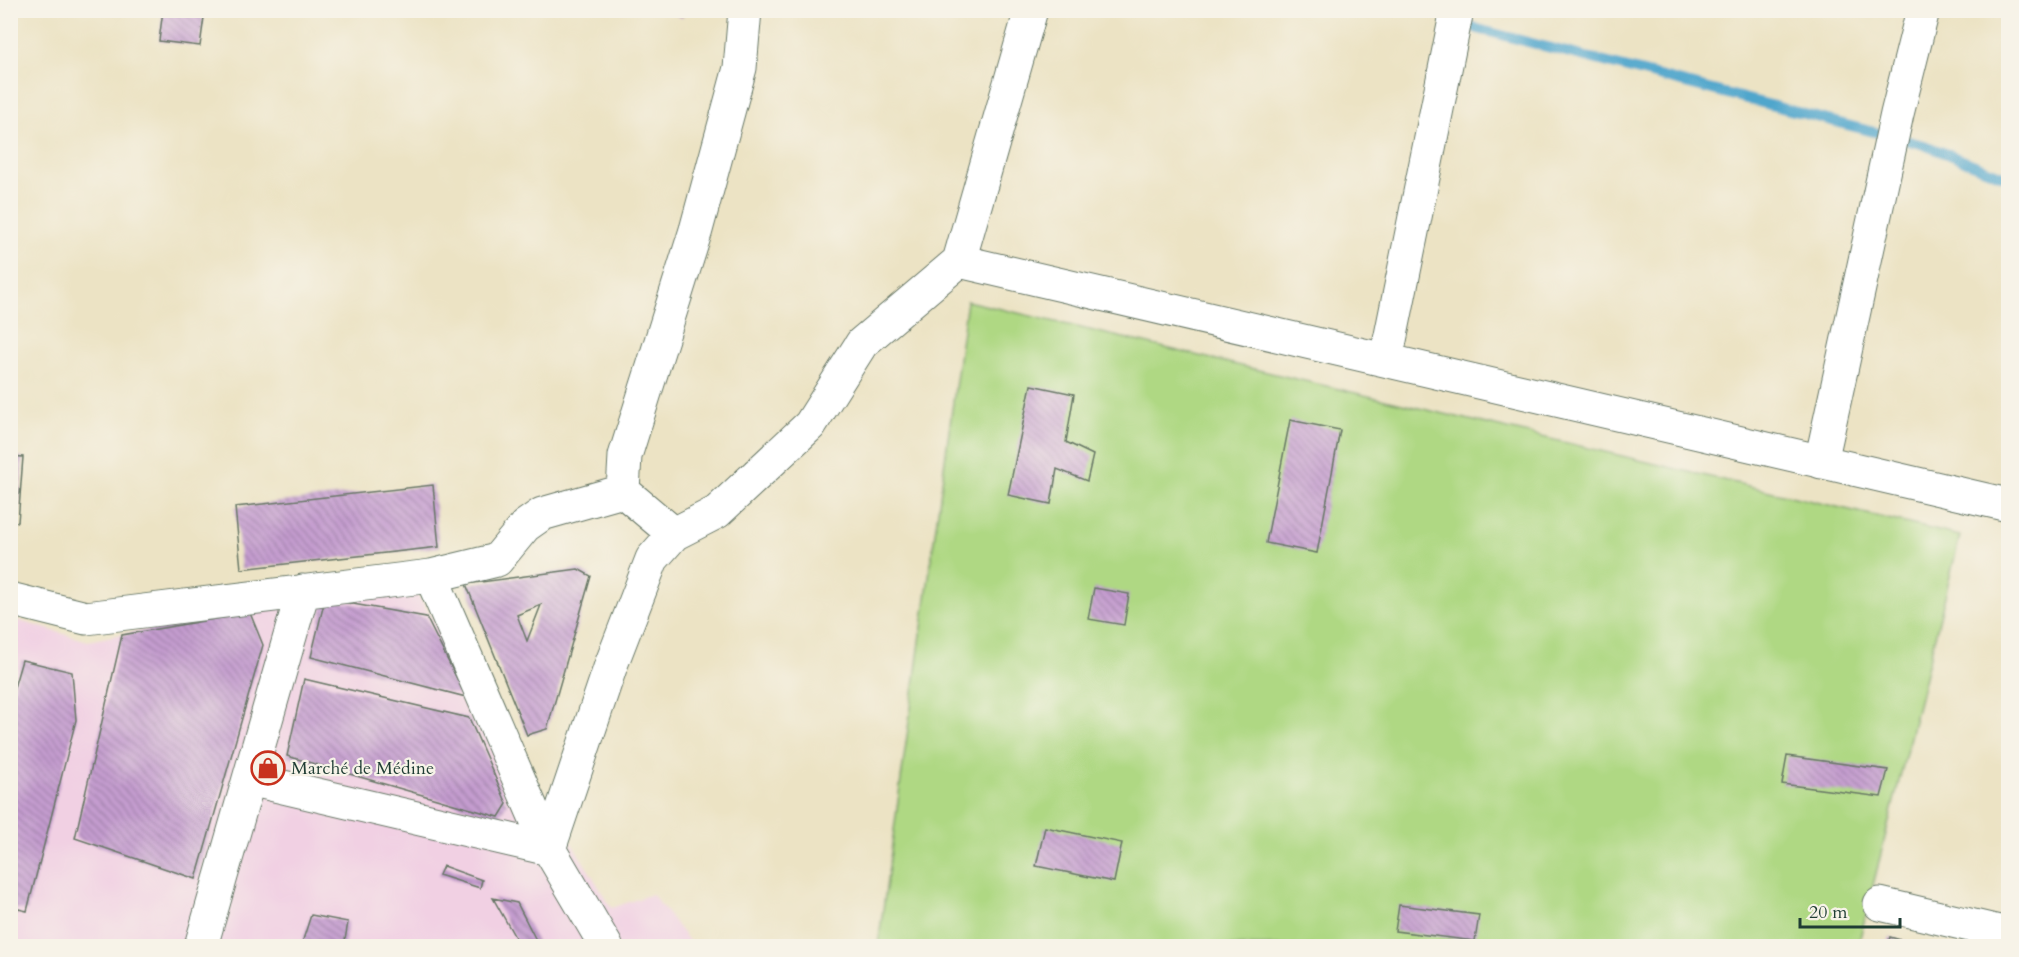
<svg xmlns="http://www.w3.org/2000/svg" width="2019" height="957" font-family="Cardo,serif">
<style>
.built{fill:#f1d0e3}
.park{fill:#afd883;stroke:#678a5c;stroke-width:1.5}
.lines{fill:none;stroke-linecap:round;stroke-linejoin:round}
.stream{stroke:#4fa6cc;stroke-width:10}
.building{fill:url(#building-back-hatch);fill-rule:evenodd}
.minor-casing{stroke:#677766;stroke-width:35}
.minor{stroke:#fff;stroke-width:33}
.labels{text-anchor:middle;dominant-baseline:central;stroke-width:4.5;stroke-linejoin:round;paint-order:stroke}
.poi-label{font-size:18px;fill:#1f3d34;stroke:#f7f3e8;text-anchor:start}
</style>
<defs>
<pattern id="building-back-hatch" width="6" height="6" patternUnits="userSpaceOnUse" patternTransform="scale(1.5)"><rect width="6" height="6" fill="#c49ccf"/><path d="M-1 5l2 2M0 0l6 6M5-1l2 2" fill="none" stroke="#9f80a9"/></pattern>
</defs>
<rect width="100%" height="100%" fill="#f7f3e8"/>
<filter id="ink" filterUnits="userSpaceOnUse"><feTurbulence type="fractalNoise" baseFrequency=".0167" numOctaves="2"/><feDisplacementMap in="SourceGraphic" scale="12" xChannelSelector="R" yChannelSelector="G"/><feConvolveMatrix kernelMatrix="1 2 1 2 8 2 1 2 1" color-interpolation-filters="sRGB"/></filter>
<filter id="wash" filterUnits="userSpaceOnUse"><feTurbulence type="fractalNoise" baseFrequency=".008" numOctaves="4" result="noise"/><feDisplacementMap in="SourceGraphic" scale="24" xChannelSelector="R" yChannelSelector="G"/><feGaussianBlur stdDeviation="1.35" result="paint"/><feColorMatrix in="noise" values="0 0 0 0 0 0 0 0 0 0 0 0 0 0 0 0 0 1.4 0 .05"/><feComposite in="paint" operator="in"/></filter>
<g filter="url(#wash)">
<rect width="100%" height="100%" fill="#ece3c4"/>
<path class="built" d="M414 589 612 908 652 894 693 946H11L10 618 88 641 277 603Z"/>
<path class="park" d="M967 301 1960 536 1858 946H878Z"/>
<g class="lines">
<path class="stream" d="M1435 10 1478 29 1924 145 2008 178"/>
</g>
<g id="blocks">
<path class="building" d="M163 10H205L200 46 159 41Z
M667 10H685L682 18Z
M1031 385 1074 394 1066 442 1093 455 1087 481 1057 469 1051 504 1008 495Z
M1290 420 1340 430 1317 553 1266 543Z
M10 456 23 457 18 522H10Z
M433 485 439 547 241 569 235 507Z
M578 569 591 576 547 729 527 735 466 584ZM541 605 527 641 517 615Z
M1094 588 1129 594 1124 625 1088 619Z
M325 599 426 617 466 697 311 657Z
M250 613 263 645 196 879 75 838 122 635Z
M22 660 72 672 76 720 27 911 10 907V701Z
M304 679 469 718 507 804 499 817 287 756Z
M1787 756 1888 770 1881 797 1782 784Z
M1045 827 1122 843 1114 882 1036 866Z
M443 866 482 880 480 888 439 875Z
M493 898 517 903 539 946H520Z
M1399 905 1479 915 1475 941 1395 931Z
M311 915 348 922 344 946H301Z
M1890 937 1922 946H1887Z
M997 942 1018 945V946H996Z"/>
</g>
</g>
<g filter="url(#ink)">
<use href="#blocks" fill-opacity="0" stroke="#677766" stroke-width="1.5"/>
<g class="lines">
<defs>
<path id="minor" d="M959 261 2008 505
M1386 360 1457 10
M1821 462 1897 114 1923 10
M674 534 623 491 625 456 696 230 740 68 745 10
M431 576 549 849 606 946
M10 599 86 618 431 576 497 560 525 526 542 514 623 491
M249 779 549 849 611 665 652 559 674 534 717 512 810 425 862 343 959 261 1031 10
M1880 904 2008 934
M201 946 303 591"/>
</defs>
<use href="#minor" class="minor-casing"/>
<use href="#minor" class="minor"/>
</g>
</g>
<defs>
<symbol id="shop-ring" viewBox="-11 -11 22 22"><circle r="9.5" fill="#f7f3e8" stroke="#c8321e" stroke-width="1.5"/><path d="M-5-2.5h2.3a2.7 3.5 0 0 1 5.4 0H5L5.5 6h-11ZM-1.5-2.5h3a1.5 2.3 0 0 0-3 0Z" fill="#c8321e"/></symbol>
</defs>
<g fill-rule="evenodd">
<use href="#shop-ring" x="249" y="749" width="38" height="38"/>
</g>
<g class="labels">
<g class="poi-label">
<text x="291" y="768">Marché de Médine</text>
</g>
</g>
<rect width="2019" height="957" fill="none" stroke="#f7f3e8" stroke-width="36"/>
<path d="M1800 918v9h100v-9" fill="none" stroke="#1f3d34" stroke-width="3"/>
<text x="1809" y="918" font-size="18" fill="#1f3d34" stroke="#f7f3e8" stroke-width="4.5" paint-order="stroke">20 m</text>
</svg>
